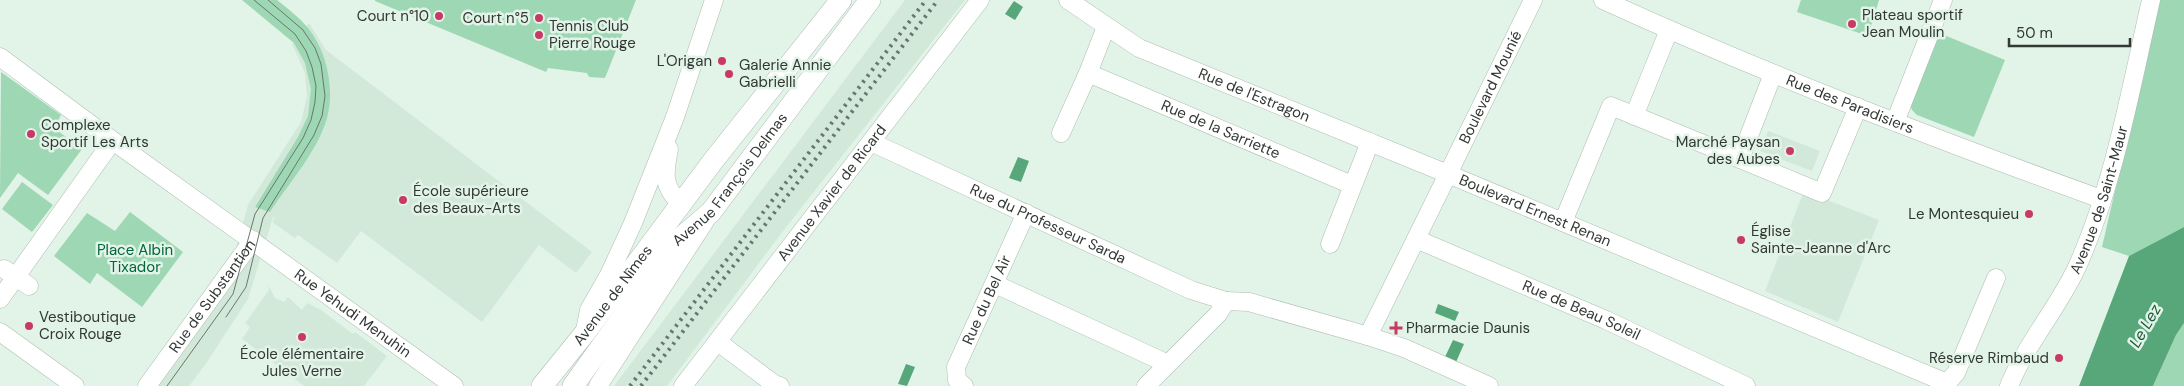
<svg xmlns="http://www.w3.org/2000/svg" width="2184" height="386" font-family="'DM Sans',sans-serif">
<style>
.built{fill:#d2e9da}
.green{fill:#9ed7b3}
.water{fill:#57a77a}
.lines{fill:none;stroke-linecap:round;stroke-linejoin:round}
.minor-casing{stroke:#aebdb3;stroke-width:19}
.major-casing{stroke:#aebdb3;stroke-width:22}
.minor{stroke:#fff;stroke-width:18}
.major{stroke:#fff;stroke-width:21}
.tram{stroke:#6b756e;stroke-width:1}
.rail{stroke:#6b756e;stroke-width:4;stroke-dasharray:2.5 5;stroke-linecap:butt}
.poi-dot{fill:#c83a65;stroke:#e2f3e8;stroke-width:2}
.labels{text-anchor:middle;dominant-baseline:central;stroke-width:5;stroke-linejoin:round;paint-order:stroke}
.poi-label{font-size:15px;fill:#323834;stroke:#e2f3e8;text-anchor:start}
.street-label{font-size:15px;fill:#323834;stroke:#e2f3e8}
.park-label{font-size:15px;fill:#00663c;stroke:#e2f3e8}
.water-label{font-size:16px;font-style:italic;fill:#1c5839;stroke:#e2f3e8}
</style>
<rect width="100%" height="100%" fill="#e2f3e8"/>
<path class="built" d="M905 0H965L783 231 667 386H614Z
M309 23 326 50 592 252 576 273 539 245 482 322 361 231 337 263 298 235 295 238 272 222 275 218 273 217 248 299 207 362 189 386H154L224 291 248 205 301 122 307 96 305 73 292 44Z
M1768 131 1820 151 1812 171 1760 151Z
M1804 191 1879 220 1838 322 1765 291Z
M268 285 275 298 284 302 288 297 302 310 307 303 321 310 353 334 355 332 387 356 364 386H304L242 339 250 327 245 323 269 290Z"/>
<path class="green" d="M242 0H277C287 8 299 17 308 28 327 51 335 90 327 118 318 151 288 184 270 212L255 207 298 137 308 116 311 89 305 63 294 43Z
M375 0H636L605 78 589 77 587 73 548 68 546 72 375 1Z
M1801 0H1879L1868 36 1797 12Z
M2159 0H2184V227L2129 256 2102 247Z
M1939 33 2005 60 1974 137 1917 115 1912 110 1910 104Z
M1 72 61 115 54 128 82 149 48 195 18 173 0 198Z
M22 182 53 205 32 232 2 209Z
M130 212 183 252 142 307 97 273 90 284 54 256 87 213 115 231Z
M2184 323V386H2153L2176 335Z"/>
<path class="water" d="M1014 1 1023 7 1015 20 1005 14Z
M1018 157 1029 161 1021 182 1009 178Z
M2184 227V323L2176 335 2153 386H2079L2129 256Z
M1438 304 1459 312 1455 321 1435 313Z
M1453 340 1464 344 1456 362 1445 357Z
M906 364 915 367 907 386 898 384Z"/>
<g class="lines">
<defs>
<g id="minor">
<path id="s1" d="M1068 0 1139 48 1448 174 1533 0"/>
<path id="s2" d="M1603 0C1765 74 1933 138 2101 199"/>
<path id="s3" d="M0 57 109 138 454 386"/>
<path id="s4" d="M1088 73 1352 185"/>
<path d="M1634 116 1669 30"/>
<path d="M1895 122 1943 0"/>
<path d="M1061 133 1088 73 1106 27"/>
<path id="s5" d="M871 142 1191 290 1226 301"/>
<path d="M669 149C664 174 662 186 681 204"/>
<path d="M1740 159 1822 193 1858 107"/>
<path d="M1563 222 1611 106 1740 159 1773 74"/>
<path id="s6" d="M1416 239 1606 320 1746 386"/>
<path d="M1330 244 1370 142"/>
<path d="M4 269 29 286"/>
<path d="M995 284 1168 364"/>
<path d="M0 299 106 150 104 145 109 138"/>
<path d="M585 331 589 310 609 275 633 223 675 117 714 0"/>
<path d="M0 332 75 386"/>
<path d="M1368 336 1404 348 1489 386"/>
<path d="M718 342 774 384 780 386"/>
<path d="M1947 383 1956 373 1996 278"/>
<path id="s7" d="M147 386 253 240"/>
<path d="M598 386 705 221"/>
<path id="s8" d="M683 386 980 0"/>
<path id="s9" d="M964 386 957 380 956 367 1026 213"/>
<path id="s10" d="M1146 386 1218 314 1226 301 1249 302 1368 336 1448 174 1947 383 1948 386"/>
<path id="s11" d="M2009 386C2026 344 2058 308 2077 267 2114 185 2131 87 2151 0"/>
</g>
<g id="major">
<path id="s12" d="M542 386 584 334 713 161 841 0"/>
<path id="s13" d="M573 386 677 241 711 212 870 0"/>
</g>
</defs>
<use href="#minor" class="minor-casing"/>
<use href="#major" class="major-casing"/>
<use href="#minor" class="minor"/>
<use href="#major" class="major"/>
<path class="tram" d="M226 317 246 287 263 218 314 135 322 116 325 96 321 64 315 48 303 30 268 0
M167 386 233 294 255 214 303 138 311 120 315 102 316 86 312 67 306 51 295 34 254 0"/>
<path class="rail" d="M630 386 926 0
M641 386 938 0"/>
</g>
<g class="poi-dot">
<circle cx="439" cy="16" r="5"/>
<circle cx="539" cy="18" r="5"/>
<circle cx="1852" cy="24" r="5"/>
<circle cx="539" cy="35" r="5"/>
<circle cx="722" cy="61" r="5"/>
<circle cx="729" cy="74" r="5"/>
<circle cx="31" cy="134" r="5"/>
<circle cx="1790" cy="151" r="5"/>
<circle cx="403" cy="200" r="5"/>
<circle cx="2029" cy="214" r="5"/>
<circle cx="1741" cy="240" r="5"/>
<circle cx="29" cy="326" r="5"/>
<path d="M1393.5 320.5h5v5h5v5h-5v5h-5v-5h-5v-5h5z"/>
<circle cx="302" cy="337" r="5"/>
<circle cx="2059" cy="358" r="5"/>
</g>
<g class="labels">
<g class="poi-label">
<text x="1862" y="15">Plateau sportif<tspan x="1862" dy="17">Jean Moulin</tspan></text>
<text x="429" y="16" text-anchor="end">Court n°10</text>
<text x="529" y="18" text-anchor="end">Court n°5</text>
<text x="549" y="26">Tennis Club<tspan x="549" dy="17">Pierre Rouge</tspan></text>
<text x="712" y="61" text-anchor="end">L'Origan</text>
<text x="739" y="65">Galerie Annie<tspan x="739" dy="17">Gabrielli</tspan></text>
<text x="41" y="125">Complexe<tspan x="41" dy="17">Sportif Les Arts</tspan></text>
<text x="1780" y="142" text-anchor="end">Marché Paysan<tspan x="1780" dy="17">des Aubes</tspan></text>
<text x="413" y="191">École supérieure<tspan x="413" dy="17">des Beaux-Arts</tspan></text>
<text x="2019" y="214" text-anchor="end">Le Montesquieu</text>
<text x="1751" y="231">Église<tspan x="1751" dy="17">Sainte-Jeanne d'Arc</tspan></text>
<text x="39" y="317">Vestiboutique<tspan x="39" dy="17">Croix Rouge</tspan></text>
<text x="1406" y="328">Pharmacie Daunis</text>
<text x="302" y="354" text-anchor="middle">École élémentaire<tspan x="302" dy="17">Jules Verne</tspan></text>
<text x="2049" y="358" text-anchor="end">Réserve Rimbaud</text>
</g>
<g class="street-label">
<text stroke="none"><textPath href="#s1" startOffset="516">Boulevard Mounié</textPath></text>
<text stroke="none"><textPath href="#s1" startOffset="210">Rue de l'Estragon</textPath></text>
<text stroke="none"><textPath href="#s2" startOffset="268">Rue des Paradisiers</textPath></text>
<text stroke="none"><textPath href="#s4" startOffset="144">Rue de la Sarriette</textPath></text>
<text stroke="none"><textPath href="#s13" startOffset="260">Avenue François Delmas</textPath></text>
<text stroke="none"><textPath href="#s8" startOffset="244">Avenue Xavier de Ricard</textPath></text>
<text stroke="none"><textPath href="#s11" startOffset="208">Avenue de Saint-Maur</textPath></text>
<text stroke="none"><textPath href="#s10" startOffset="539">Boulevard Ernest Renan</textPath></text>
<text stroke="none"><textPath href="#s5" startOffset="195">Rue du Professeur Sarda</textPath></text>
<text stroke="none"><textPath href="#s12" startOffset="115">Avenue de Nîmes</textPath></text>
<text stroke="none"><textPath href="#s7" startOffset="111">Rue de Substantion</textPath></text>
<text stroke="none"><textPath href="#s9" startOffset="96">Rue du Bel Air</textPath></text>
<text stroke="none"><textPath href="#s6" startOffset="180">Rue de Beau Soleil</textPath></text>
<text stroke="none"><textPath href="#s3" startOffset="436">Rue Yehudi Menuhin</textPath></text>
</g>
<g class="park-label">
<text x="135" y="250">Place Albin<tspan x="135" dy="17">Tixador</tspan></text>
</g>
<g class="water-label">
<text transform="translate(2145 326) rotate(-60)">Le Lez</text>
</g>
</g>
<path d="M2009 38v8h121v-8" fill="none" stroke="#323834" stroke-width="2.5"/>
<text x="2016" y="38" font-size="15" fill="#323834" stroke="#e2f3e8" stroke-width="4" paint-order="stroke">50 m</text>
</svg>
